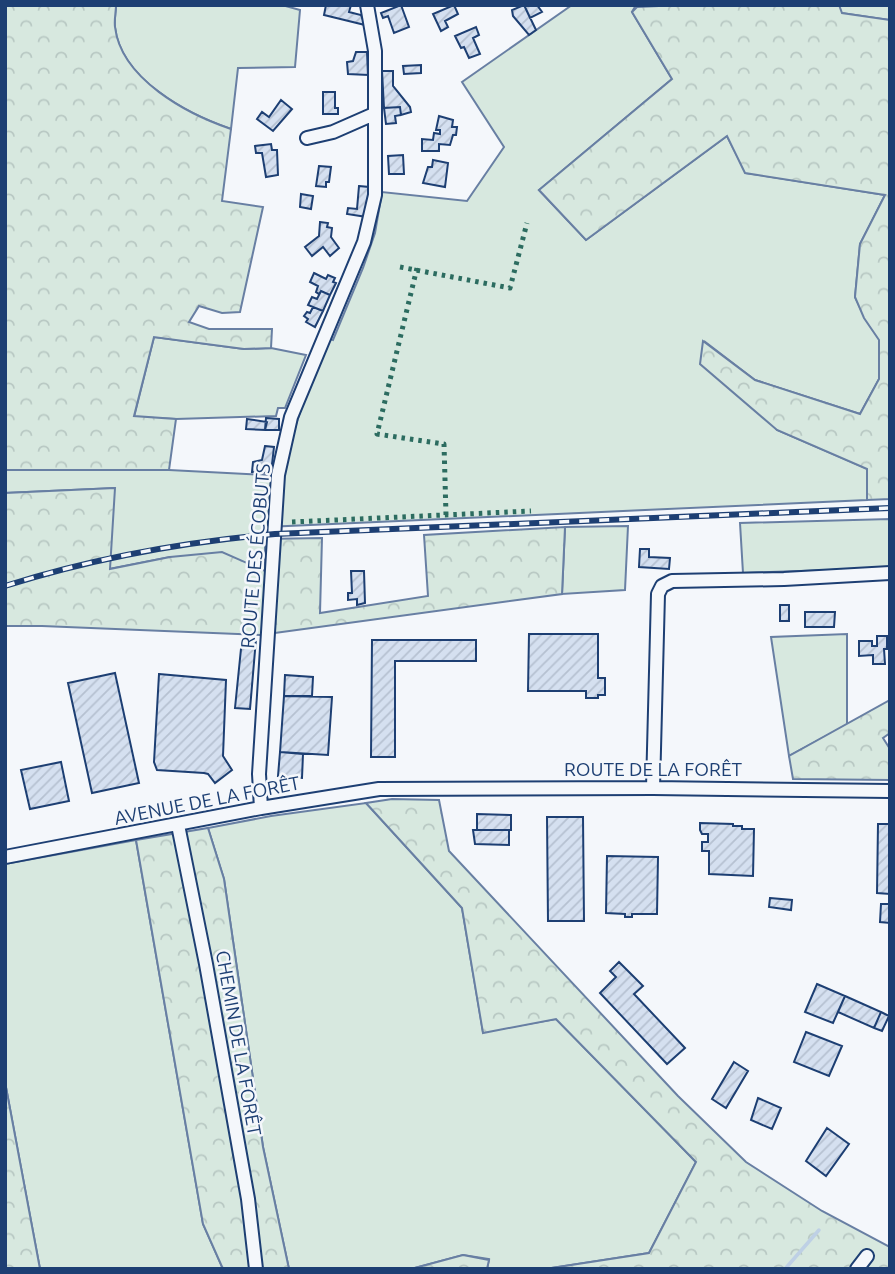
<svg xmlns="http://www.w3.org/2000/svg" width="895" height="1274" font-family="Ubuntu,sans-serif">
<style>
.grass{fill:#d7e8df;stroke:#687fa3;stroke-width:2}
.forest{fill:url(#forest-crowns);stroke:#687fa3;stroke-width:2}
.lines{fill:none;stroke-linecap:round;stroke-linejoin:round}
.stream{stroke:#bed0e5;stroke-width:3.5}
.building{fill:url(#building-hatch);stroke:#1d3f73;stroke-width:2}
.minor-casing{stroke:#1d3f73;stroke-width:16}
.minor{stroke:#f4f7fb;stroke-width:12}
.rail-casing{stroke:#1d3f73;stroke-width:6}
.rail{stroke:#f4f7fb;stroke-width:3.5;stroke-dasharray:10;stroke-linecap:butt}
.hedge{stroke:#2c6c60;stroke-width:5;stroke-dasharray:3.5 5;stroke-linecap:butt}
.labels{text-anchor:middle;dominant-baseline:central;stroke-width:5;stroke-linejoin:round;paint-order:stroke}
.street-label{font-size:19px;fill:#1d3f73;stroke:#f4f7fb}
</style>
<defs>
<pattern id="forest-crowns" width="20" height="18" patternUnits="userSpaceOnUse" patternTransform="scale(1.75)"><rect width="20" height="18" fill="#d7e8df"/><path d="M2 6a3 3 0 1 1 6 0M12 15a3 3 0 1 1 6 0" fill="none" stroke="#b8c8c3"/></pattern>
<pattern id="building-hatch" width="6" height="6" patternUnits="userSpaceOnUse" patternTransform="scale(1.75)"><rect width="6" height="6" fill="#d5e0f0"/><path d="M-1 1l2-2M0 6l6-6M5 7l2-2" fill="none" stroke="#b6c1d1"/></pattern>
</defs>
<rect width="100%" height="100%" fill="#f4f7fb"/>
<path class="grass" d="M116 5H282L300 10 295 67 238 68 231 129C187 114 121 79 115 27 114 20 116 12 116 5Z
M572 5H636L632 12 672 79 539 190 586 240 727 136 746 173 885 195 860 244 855 297 865 318 879 339V379L860 414 755 380 704 341 777 430 868 469 867 500 266 527 265 571 170 557 109 569 114 488 5 493V470H169L284 476C293 423 308 388 330 339L333 340 363 268 375 233 382 192 467 201 504 147 462 82Z
M839 5H890V20L841 13Z
M154 337 244 349 271 348 306 355 285 408H278L276 416 176 419 134 417Z
M890 519V568L743 573 740 523Z
M628 526 625 590 562 594 565 527Z
M847 634V725L789 756 771 637Z
M366 803 462 908 483 1032 556 1019 696 1162 649 1253 545 1269H487L489 1259 463 1255 411 1269H289L263 1147 224 879 208 828 271 816Z
M136 840 203 1224 223 1269H40L5 1082V864Z"/>
<path class="forest" d="M5 5H116C116 12 114 20 115 27 121 79 187 114 231 129L222 201 263 207 240 312 222 313 199 306 189 322 209 329H272L271 348 244 349 154 337 134 416 176 419 169 470H5Z
M681 5H839L842 13 890 20V499L867 500V469L777 430 700 364 703 341 755 380 860 414 879 379V340L864 318 855 297 860 244 885 195 745 173 727 136 586 240 539 190 672 79 632 12 637 7Z
M115 488 110 569 170 557 222 552 265 571V539L322 538 320 613 428 596 424 535 565 527 562 594 260 635 42 626H5V493Z
M890 700V733L883 738 890 749V780L793 779 789 756Z
M392 799 439 800 449 851 678 1096 746 1162 822 1211 890 1247V1269H545L649 1253 696 1162 556 1019 483 1033 462 908 366 803Z
M208 828 224 879 263 1147 289 1269H223L203 1224 136 840Z
M5 1082 40 1269H5Z
M463 1255 489 1260 487 1269H411Z"/>
<g class="lines">
<path class="stream" d="M785 1269 819 1230"/>
</g>
<path class="building" d="M326 5H351L349 12 361 15 365 25 324 15Z
M401 5 409 27 394 33 388 16 383 18 381 13Z
M454 5 458 14 445 21 448 27 441 31 433 14Z
M524 5H537L542 12 530 18Z
M524 5 536 30 529 35 513 16 512 10Z
M476 27 479 35 473 38 480 54 469 58 464 47 461 48 455 36Z
M356 52H367L368 75 348 74 347 62 353 61Z
M421 65V73L404 74 403 66Z
M382 71H393V86L410 107 411 112 401 115 400 107 384 108Z
M323 92H335V108H338V114H323Z
M281 100 292 109 273 131 257 119 262 112 269 117Z
M400 107 401 115 395 116 396 123 386 124 384 108Z
M439 116 453 120 452 127H457L456 135H453L450 145 439 144V151H422V139L433 140 434 133 440 134V130H436Z
M271 144 272 150H277L278 175 266 177 262 153H256L255 146Z
M403 155 404 174H389L388 156Z
M433 160 448 163 445 187 423 183 428 167H432Z
M319 166 331 167 329 182H326V187L316 186Z
M359 186 369 187 367 217 347 214 348 208 357 209Z
M301 194 313 196 311 209 300 207Z
M320 222 328 223 327 227 332 228 331 237 339 248 330 256 323 247 312 256 305 247 319 236Z
M314 273 326 279 328 275 335 278 333 282 336 283 330 295 321 291 319 294 316 292 318 286 310 282Z
M321 291 330 295 323 311 308 305 312 297 317 299Z
M313 307 323 311 315 327 306 322 308 319 304 316 307 312 310 313Z
M266 418 279 419V430H265Z
M247 419 267 422 265 430 246 429Z
M265 446 274 447 271 473 252 472 253 462 262 460Z
M640 549H649V557L670 558 669 569 639 567Z
M351 571H364L365 603 357 605V599L348 600V593H352Z
M780 605H789V621H780Z
M805 612H835L834 627H805Z
M529 634H598V678H605V695H598V698H586V691H528Z
M877 636H887V649H884L885 664H873V655L859 656V641H872V646H877Z
M242 639H256L250 709 235 708Z
M372 640H476V661H395V757H371Z
M115 673 139 783 92 793 68 683Z
M159 674 226 680 223 756 232 770 215 783 208 774 204 773 157 770 154 762Z
M285 675 313 677 312 696H284Z
M284 696 332 697 328 755 280 752Z
M280 752 303 754 302 778 278 776Z
M61 762 69 801 30 809 21 770Z
M477 814 511 815V830H477Z
M547 817H583L584 921H548Z
M700 823 733 824V826H742V829H754L753 876 709 874V851H702V842H708V834H702L700 830Z
M878 824H890V894L877 893Z
M473 830H509V845L475 844Z
M607 856 658 857 657 914H632V917H625V914L606 913Z
M770 898 792 900 791 910 769 907Z
M881 904H890V923L880 922Z
M619 962 643 986 634 994 685 1048 667 1064 600 993 616 977 610 971Z
M817 984 845 996 833 1023 805 1012Z
M845 996 881 1012 874 1028 838 1012Z
M881 1012 889 1016 882 1031 874 1028Z
M806 1032 842 1046 829 1076 794 1062Z
M734 1062 748 1071 726 1108 712 1099Z
M758 1098 781 1108 772 1129 751 1120Z
M827 1128 849 1144 826 1176 806 1161Z"/>
<g class="lines">
<defs>
<path id="minor" d="M307 138 333 132 374 114
M653 788 658 594 662 586 672 581 784 579 890 573
M261 808 259 774 278 475 291 417 364 242 375 195V51L367 5
M178 825 206 964 248 1199 256 1269
M5 857 261 808 379 789 653 788 890 791
M857 1269 867 1256"/>
</defs>
<use href="#minor" class="minor-casing"/>
<use href="#minor" class="minor"/>
<defs>
<path id="rail" d="M5 586C94 558 183 542 275 534L890 508"/>
</defs>
<use href="#rail" class="rail-casing"/>
<use href="#rail" class="rail"/>
<path class="hedge" d="M400 267 510 288 527 223
M417 268 377 434 444 444 446 515
M292 522 531 511"/>
</g>
<g class="labels">
<g class="street-label">
<text transform="translate(255 556) rotate(-85)">ROUTE DES ÉCOBUTS</text>
<text x="653" y="769">ROUTE DE LA FORÊT</text>
<text transform="translate(207 800) rotate(-11)">AVENUE DE LA FORÊT</text>
<text transform="translate(239 1043) rotate(80)">CHEMIN DE LA FORÊT</text>
</g>
</g>
<rect width="895" height="1274" fill="none" stroke="#1d3f73" stroke-width="14"/>
</svg>
